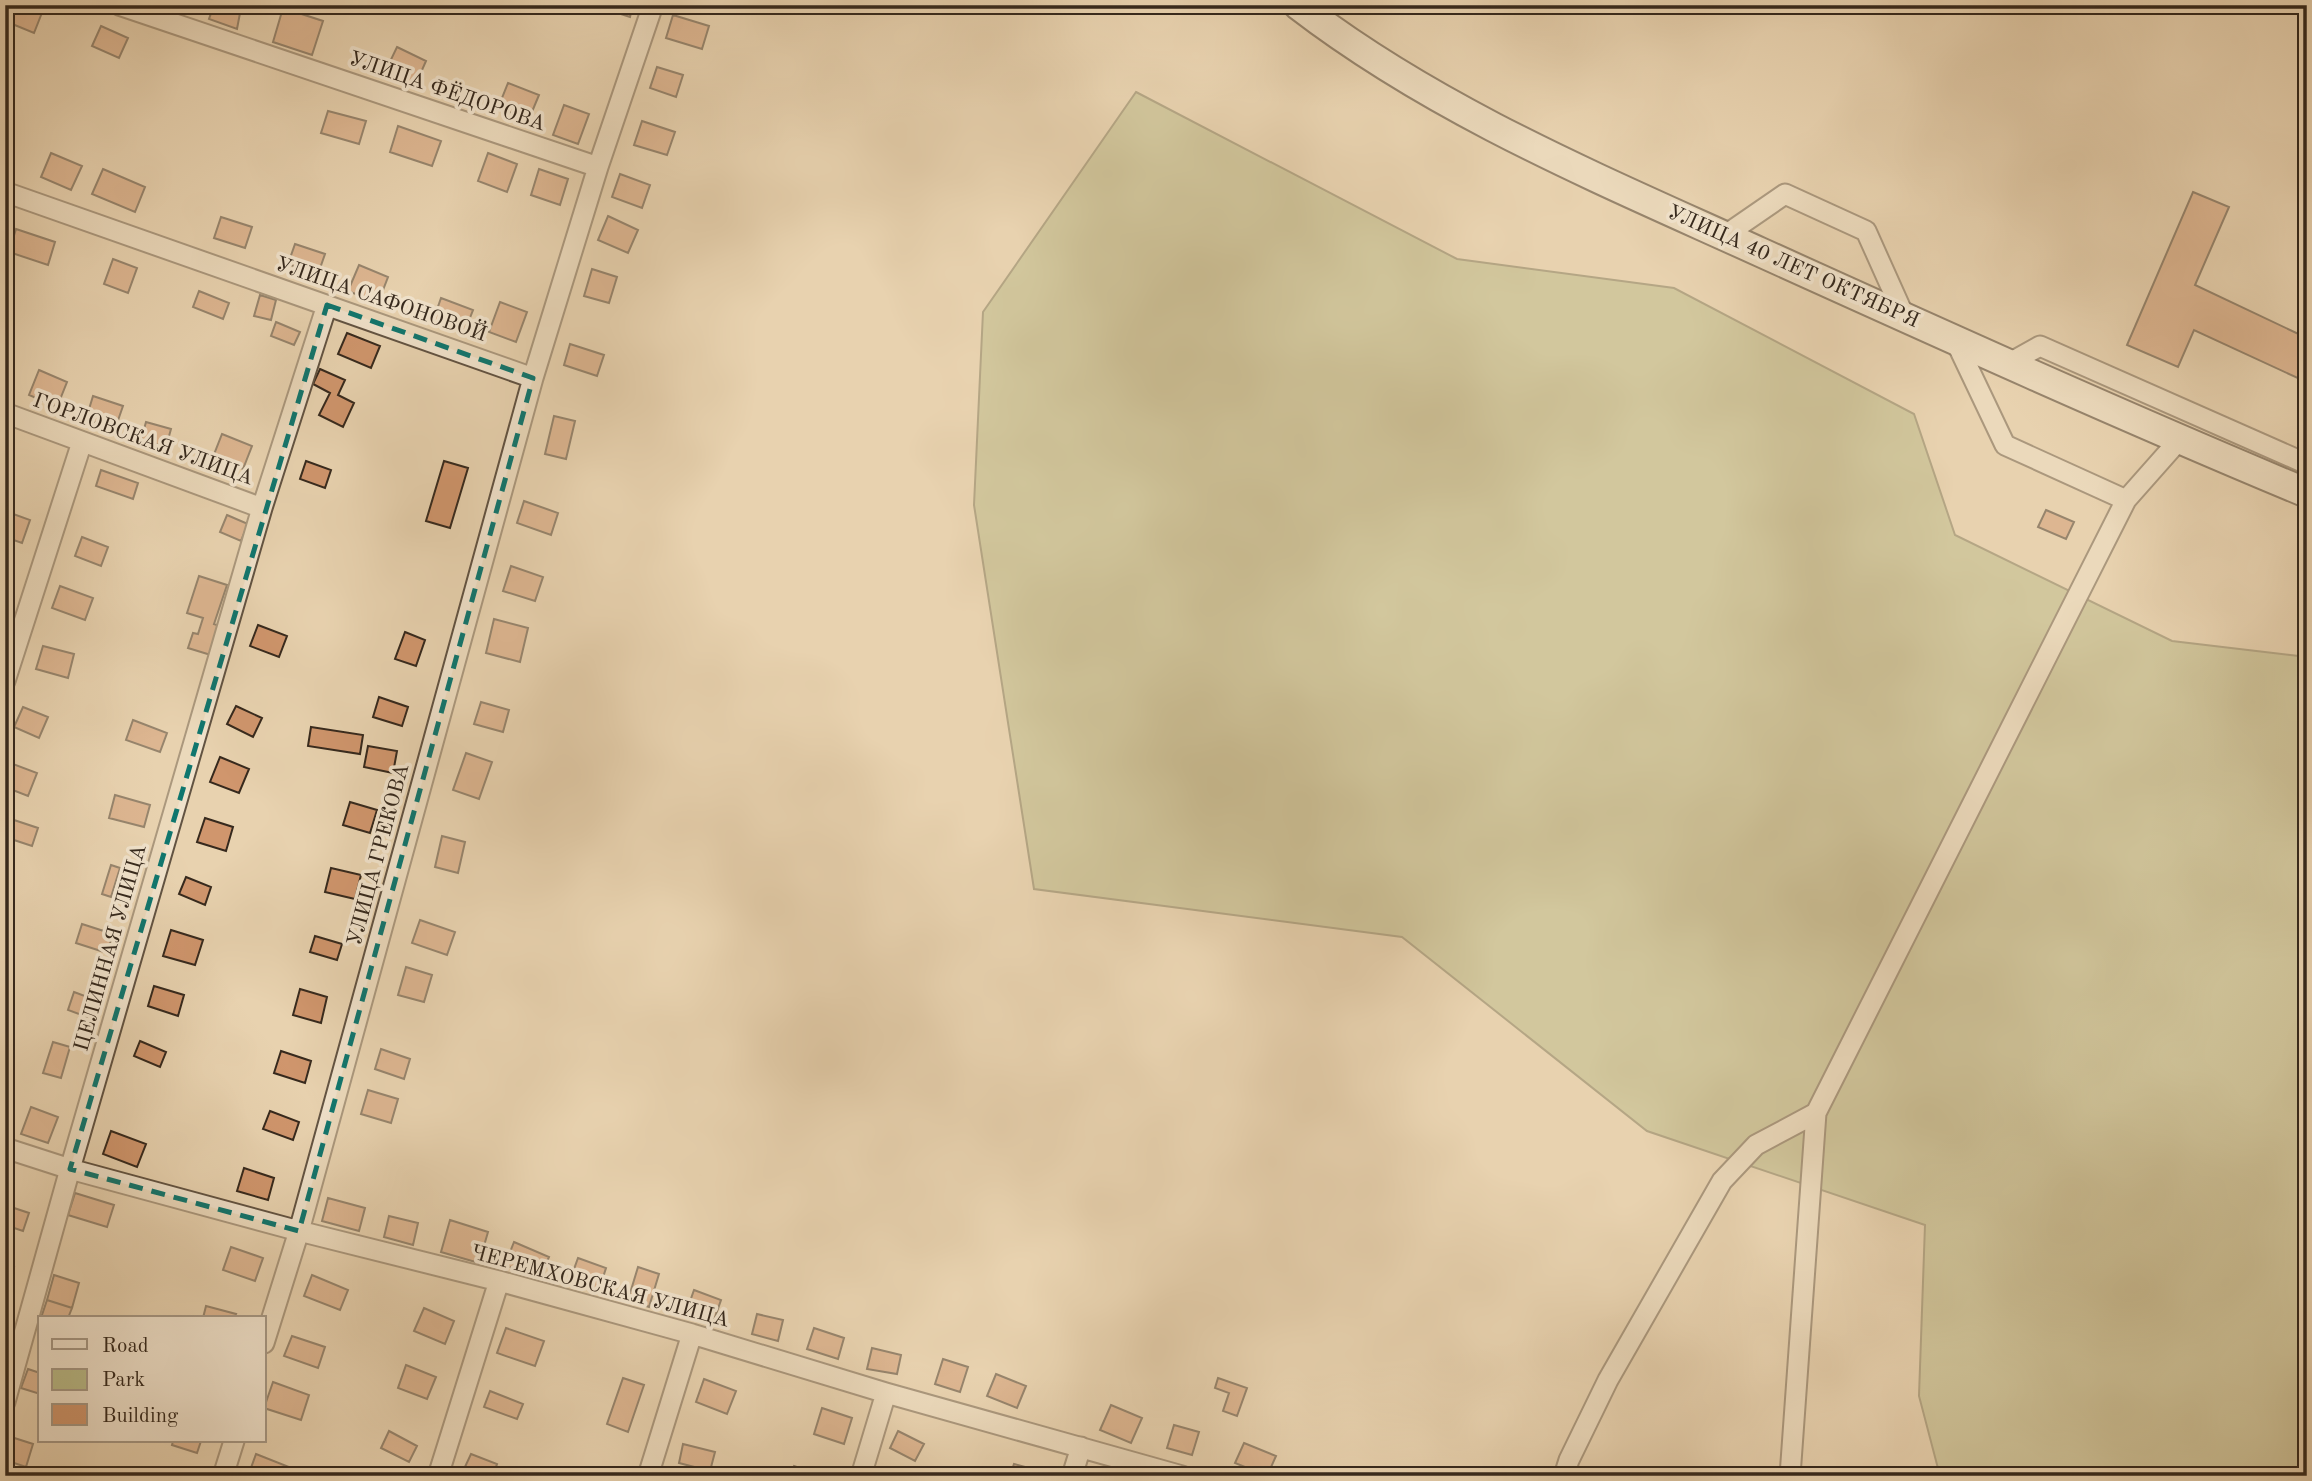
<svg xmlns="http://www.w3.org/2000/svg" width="2312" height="1481" font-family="'Old Standard TT',serif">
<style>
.green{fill:#b9bb88;stroke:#787252;stroke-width:2}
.building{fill:#d0966d;stroke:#36291d;stroke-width:2}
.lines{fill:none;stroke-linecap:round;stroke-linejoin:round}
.street-casing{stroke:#625342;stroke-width:23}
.secondary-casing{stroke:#36291d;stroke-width:32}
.street{stroke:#f0e2cb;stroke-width:19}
.secondary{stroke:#f0e2cb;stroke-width:28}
.marked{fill:none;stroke:#0f766e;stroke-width:5;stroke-dasharray:14 9;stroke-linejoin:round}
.labels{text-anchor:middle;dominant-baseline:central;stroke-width:7;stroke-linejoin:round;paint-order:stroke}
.street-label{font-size:21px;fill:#36291d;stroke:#f0e2cb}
</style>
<rect width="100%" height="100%" fill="#e8d2af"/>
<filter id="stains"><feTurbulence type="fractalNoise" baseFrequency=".00286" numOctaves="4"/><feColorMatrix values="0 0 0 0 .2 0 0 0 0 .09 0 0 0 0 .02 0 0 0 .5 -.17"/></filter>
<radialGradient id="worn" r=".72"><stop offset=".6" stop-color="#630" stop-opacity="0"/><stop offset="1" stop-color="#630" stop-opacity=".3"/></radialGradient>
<path class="green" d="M1136 92 1457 259 1674 288 1914 414 1955 535 2172 641 2307 657V1476H1940L1919 1396 1925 1225 1647 1131 1402 937 1034 889 974 505 983 312Z"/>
<path class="building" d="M5 5H45L34 33 5 21Z
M214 5H223L240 13 237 29 209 19Z
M593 5H633L630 17Z
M283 8 323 21 312 55 273 42Z
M673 15 709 26 702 49 666 38Z
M101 26 128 38 119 58 92 46Z
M397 47 426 61 415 86 385 72Z
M657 67 683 75 676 97 650 88Z
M508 83 539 95 529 119 498 108Z
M564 105 589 114 578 144 553 135Z
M328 111 366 121 359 144 321 133Z
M642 121 675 132 667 155 634 145Z
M398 126 441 141 432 166 390 152Z
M51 153 82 166 71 190 41 177Z
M488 153 517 164 507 192 478 181Z
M103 169 145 187 135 212 92 194Z
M539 169 568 179 560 205 531 195Z
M620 174 650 185 642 208 612 197Z
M2193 192 2229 207 2195 285 2307 338V369L2302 380 2194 330 2178 367 2127 345Z
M608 216 638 230 628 253 598 240Z
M221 217 252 227 245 248 214 238Z
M16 229 55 242 48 265 9 252Z
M295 244 325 254 318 274 288 264Z
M113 259 137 268 128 293 104 284Z
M359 265 388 277 378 303 348 291Z
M592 269 617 277 609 303 584 296Z
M199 291 229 303 223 319 193 307Z
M260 295 276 300 271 320 254 316Z
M441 298 473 310 464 333 433 321Z
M500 302 527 312 516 342 489 332Z
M276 322 300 332 294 345 271 336Z
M347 333 380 346 371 368 338 354Z
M570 344 604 355 597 376 564 365Z
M320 369 345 380 338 395 354 403 343 427 319 415 330 393 313 384Z
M39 370 67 382 57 407 29 395Z
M93 396 123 406 115 429 86 419Z
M554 416 575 421 566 459 545 454Z
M146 422 171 429 166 447 141 440Z
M222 434 252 446 243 469 213 457Z
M306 461 331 470 325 488 300 479Z
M444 461 468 468 450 528 426 521Z
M101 470 138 483 133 499 96 486Z
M524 501 558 513 551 535 517 523Z
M2046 510 2074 522 2066 539 2038 527Z
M5 511 30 520 22 543 5 537Z
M227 515 248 524 241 541 220 532Z
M82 537 108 547 101 566 75 556Z
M511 566 543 577 535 601 503 591Z
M199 576 227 585 214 624 223 627 214 656 188 648 193 633 198 634 203 618 187 613Z
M60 586 93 598 85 620 52 608Z
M494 619 528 628 520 662 486 653Z
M258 625 287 636 279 657 250 646Z
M405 632 425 640 416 666 395 659Z
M43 646 74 654 68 678 36 669Z
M379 697 408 707 402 726 373 717Z
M481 702 509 710 503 732 474 724Z
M236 706 262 718 253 737 227 724Z
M23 707 48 717 39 738 14 727Z
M133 720 167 733 160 752 126 740Z
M311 727 363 735 360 754 308 746Z
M368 746 397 751 393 773 364 767Z
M466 753 492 762 479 799 453 790Z
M220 757 249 769 239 793 210 782Z
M5 761 37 773 28 796 5 787Z
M115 795 150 805 144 827 109 818Z
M350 802 377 810 370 833 343 825Z
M205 818 233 827 226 851 197 842Z
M11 819 38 828 32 846 5 837Z
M442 836 465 842 458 873 435 867Z
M111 865 120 868 111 897 102 894Z
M331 868 361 875 355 899 325 892Z
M186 877 211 887 205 905 179 894Z
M420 920 455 932 447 955 412 943Z
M82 924 113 934 107 953 76 943Z
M171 930 203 940 195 965 163 956Z
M315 936 342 944 337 960 310 952Z
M406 967 432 975 424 1002 398 995Z
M154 986 184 995 178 1016 148 1006Z
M300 989 327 997 321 1023 293 1015Z
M74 992 93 999 87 1017 68 1010Z
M140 1041 166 1052 160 1067 134 1056Z
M53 1042 70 1047 61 1078 43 1073Z
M381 1049 410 1059 404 1079 375 1069Z
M281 1051 311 1061 305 1083 274 1073Z
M368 1090 398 1099 391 1123 361 1114Z
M31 1107 58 1117 48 1143 21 1134Z
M270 1111 299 1122 293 1140 263 1129Z
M111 1131 146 1144 137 1167 103 1154Z
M244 1168 274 1178 268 1200 237 1191Z
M75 1193 114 1205 107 1227 68 1215Z
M328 1198 365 1208 359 1231 322 1221Z
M5 1205 29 1213 23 1231 5 1225Z
M389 1216 418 1223 413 1245 384 1237Z
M450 1220 488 1232 479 1263 441 1252Z
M514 1242 549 1257 539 1279 505 1265Z
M231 1247 263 1258 255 1281 223 1270Z
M578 1258 606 1268 599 1290 570 1280Z
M5 1263 14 1267 7 1286 5 1285Z
M638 1267 659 1274 649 1307 628 1300Z
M54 1275 79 1283 72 1308 47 1300Z
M312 1275 348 1290 340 1310 304 1296Z
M694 1290 721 1300 714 1320 687 1310Z
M47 1300 72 1308 68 1318H41Z
M206 1306 236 1314 234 1318H203Z
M424 1308 454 1321 445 1344 414 1331Z
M757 1314 783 1320 778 1341 752 1334Z
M506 1328 544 1341 535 1366 497 1353Z
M814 1328 844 1338 838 1359 807 1349Z
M292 1336 325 1347 318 1368 284 1356Z
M872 1348 901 1355 897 1374 867 1369Z
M943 1359 968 1367 960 1392 935 1384Z
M406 1365 436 1377 427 1399 398 1388Z
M28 1369 40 1373V1394L21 1388Z
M996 1374 1026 1386 1017 1408 987 1396Z
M623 1378 644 1385 628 1432 607 1424Z
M1218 1378 1247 1388 1237 1416 1223 1411 1229 1393 1215 1388Z
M704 1379 736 1391 727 1414 696 1402Z
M273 1382 309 1395 301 1420 264 1408Z
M490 1391 523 1404 517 1419 484 1407Z
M1111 1405 1142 1418 1131 1443 1100 1430Z
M822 1408 852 1418 844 1444 814 1434Z
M1174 1425 1199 1432 1192 1455 1167 1448Z
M389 1431 417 1446 409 1462 381 1448Z
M898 1431 924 1444 915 1461 890 1448Z
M5 1435 33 1444 26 1467 5 1460Z
M173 1441H201L197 1453 172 1445Z
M1244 1443 1276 1456 1267 1476 1235 1463Z
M683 1444 715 1452 710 1471 679 1463Z
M256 1454 294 1469 291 1476H248Z
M471 1454 497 1464 493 1476H480L464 1469Z
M1014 1464 1040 1471 1039 1476H1010Z
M794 1466 821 1476H790Z"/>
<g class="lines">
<defs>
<path id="street" d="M119 5 598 167 653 5
M5 192 533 378 598 167
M1724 236 1785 194 1866 231 1905 318
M1955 340 2005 445 2126 500 2180 439
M2006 365 2040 346 2307 464
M5 413 262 508 327 305
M5 681 82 442
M5 1148 70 1169 299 1231 499 1281 692 1334 886 1393 1182 1476
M264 1343 299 1231 533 378
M5 1402 70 1169 262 508
M223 1476 234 1441
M438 1476 499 1281
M648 1476 692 1334
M861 1476 886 1393
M1072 1476 1081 1447
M1564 1476 1569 1460 1608 1380 1722 1181 1756 1145 1816 1113
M1790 1476 1816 1113 2126 500"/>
<path id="secondary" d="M1298 5C1437 112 1602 180 1760 252 1941 334 2122 416 2307 493"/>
</defs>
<use href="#street" class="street-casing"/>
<use href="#secondary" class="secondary-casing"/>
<use href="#street" class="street"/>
<use href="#secondary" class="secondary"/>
</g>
<path d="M0 0H2312V1481H0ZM327 305 533 378 299 1231 70 1169Z" fill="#e8d2af" fill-opacity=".55" fill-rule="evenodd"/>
<path class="marked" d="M327 305 533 378 299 1231 70 1169Z"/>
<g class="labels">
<g class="street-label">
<text transform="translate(447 92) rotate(19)">УЛИЦА ФЁДОРОВА</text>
<text transform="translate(1793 267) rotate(24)">УЛИЦА 40 ЛЕТ ОКТЯБРЯ</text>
<text transform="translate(381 300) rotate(19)">УЛИЦА САФОНОВОЙ</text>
<text transform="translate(143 440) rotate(20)">ГОРЛОВСКАЯ УЛИЦА</text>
<text transform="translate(379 855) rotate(-75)">УЛИЦА ГРЕКОВА</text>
<text transform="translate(111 948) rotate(-74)">ЦЕЛИННАЯ УЛИЦА</text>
<text transform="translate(600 1287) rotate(15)">ЧЕРЕМХОВСКАЯ УЛИЦА</text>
</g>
</g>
<rect width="2312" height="1481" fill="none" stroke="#e8d2af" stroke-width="28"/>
<rect x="7" y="7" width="2298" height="1467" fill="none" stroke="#36291d" stroke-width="3.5"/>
<rect x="14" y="14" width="2284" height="1453" fill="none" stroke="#36291d" stroke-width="2"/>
<rect x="38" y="1316" width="228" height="126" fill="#f0e2cb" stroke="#a69885" stroke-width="2"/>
<rect x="52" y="1339" width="35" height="10" fill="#f0e2cb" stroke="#a69885" stroke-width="2"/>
<text x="102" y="1352" font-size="21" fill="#36291d">Road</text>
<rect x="52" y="1369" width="35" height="21" fill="#b9bb88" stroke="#a69885" stroke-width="2"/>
<text x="102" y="1386" font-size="21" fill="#36291d">Park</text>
<rect x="52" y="1404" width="35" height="21" fill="#d0966d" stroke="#a69885" stroke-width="2"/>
<text x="102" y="1422" font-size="21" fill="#36291d">Building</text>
<rect width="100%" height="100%" filter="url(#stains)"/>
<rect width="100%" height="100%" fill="url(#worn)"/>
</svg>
